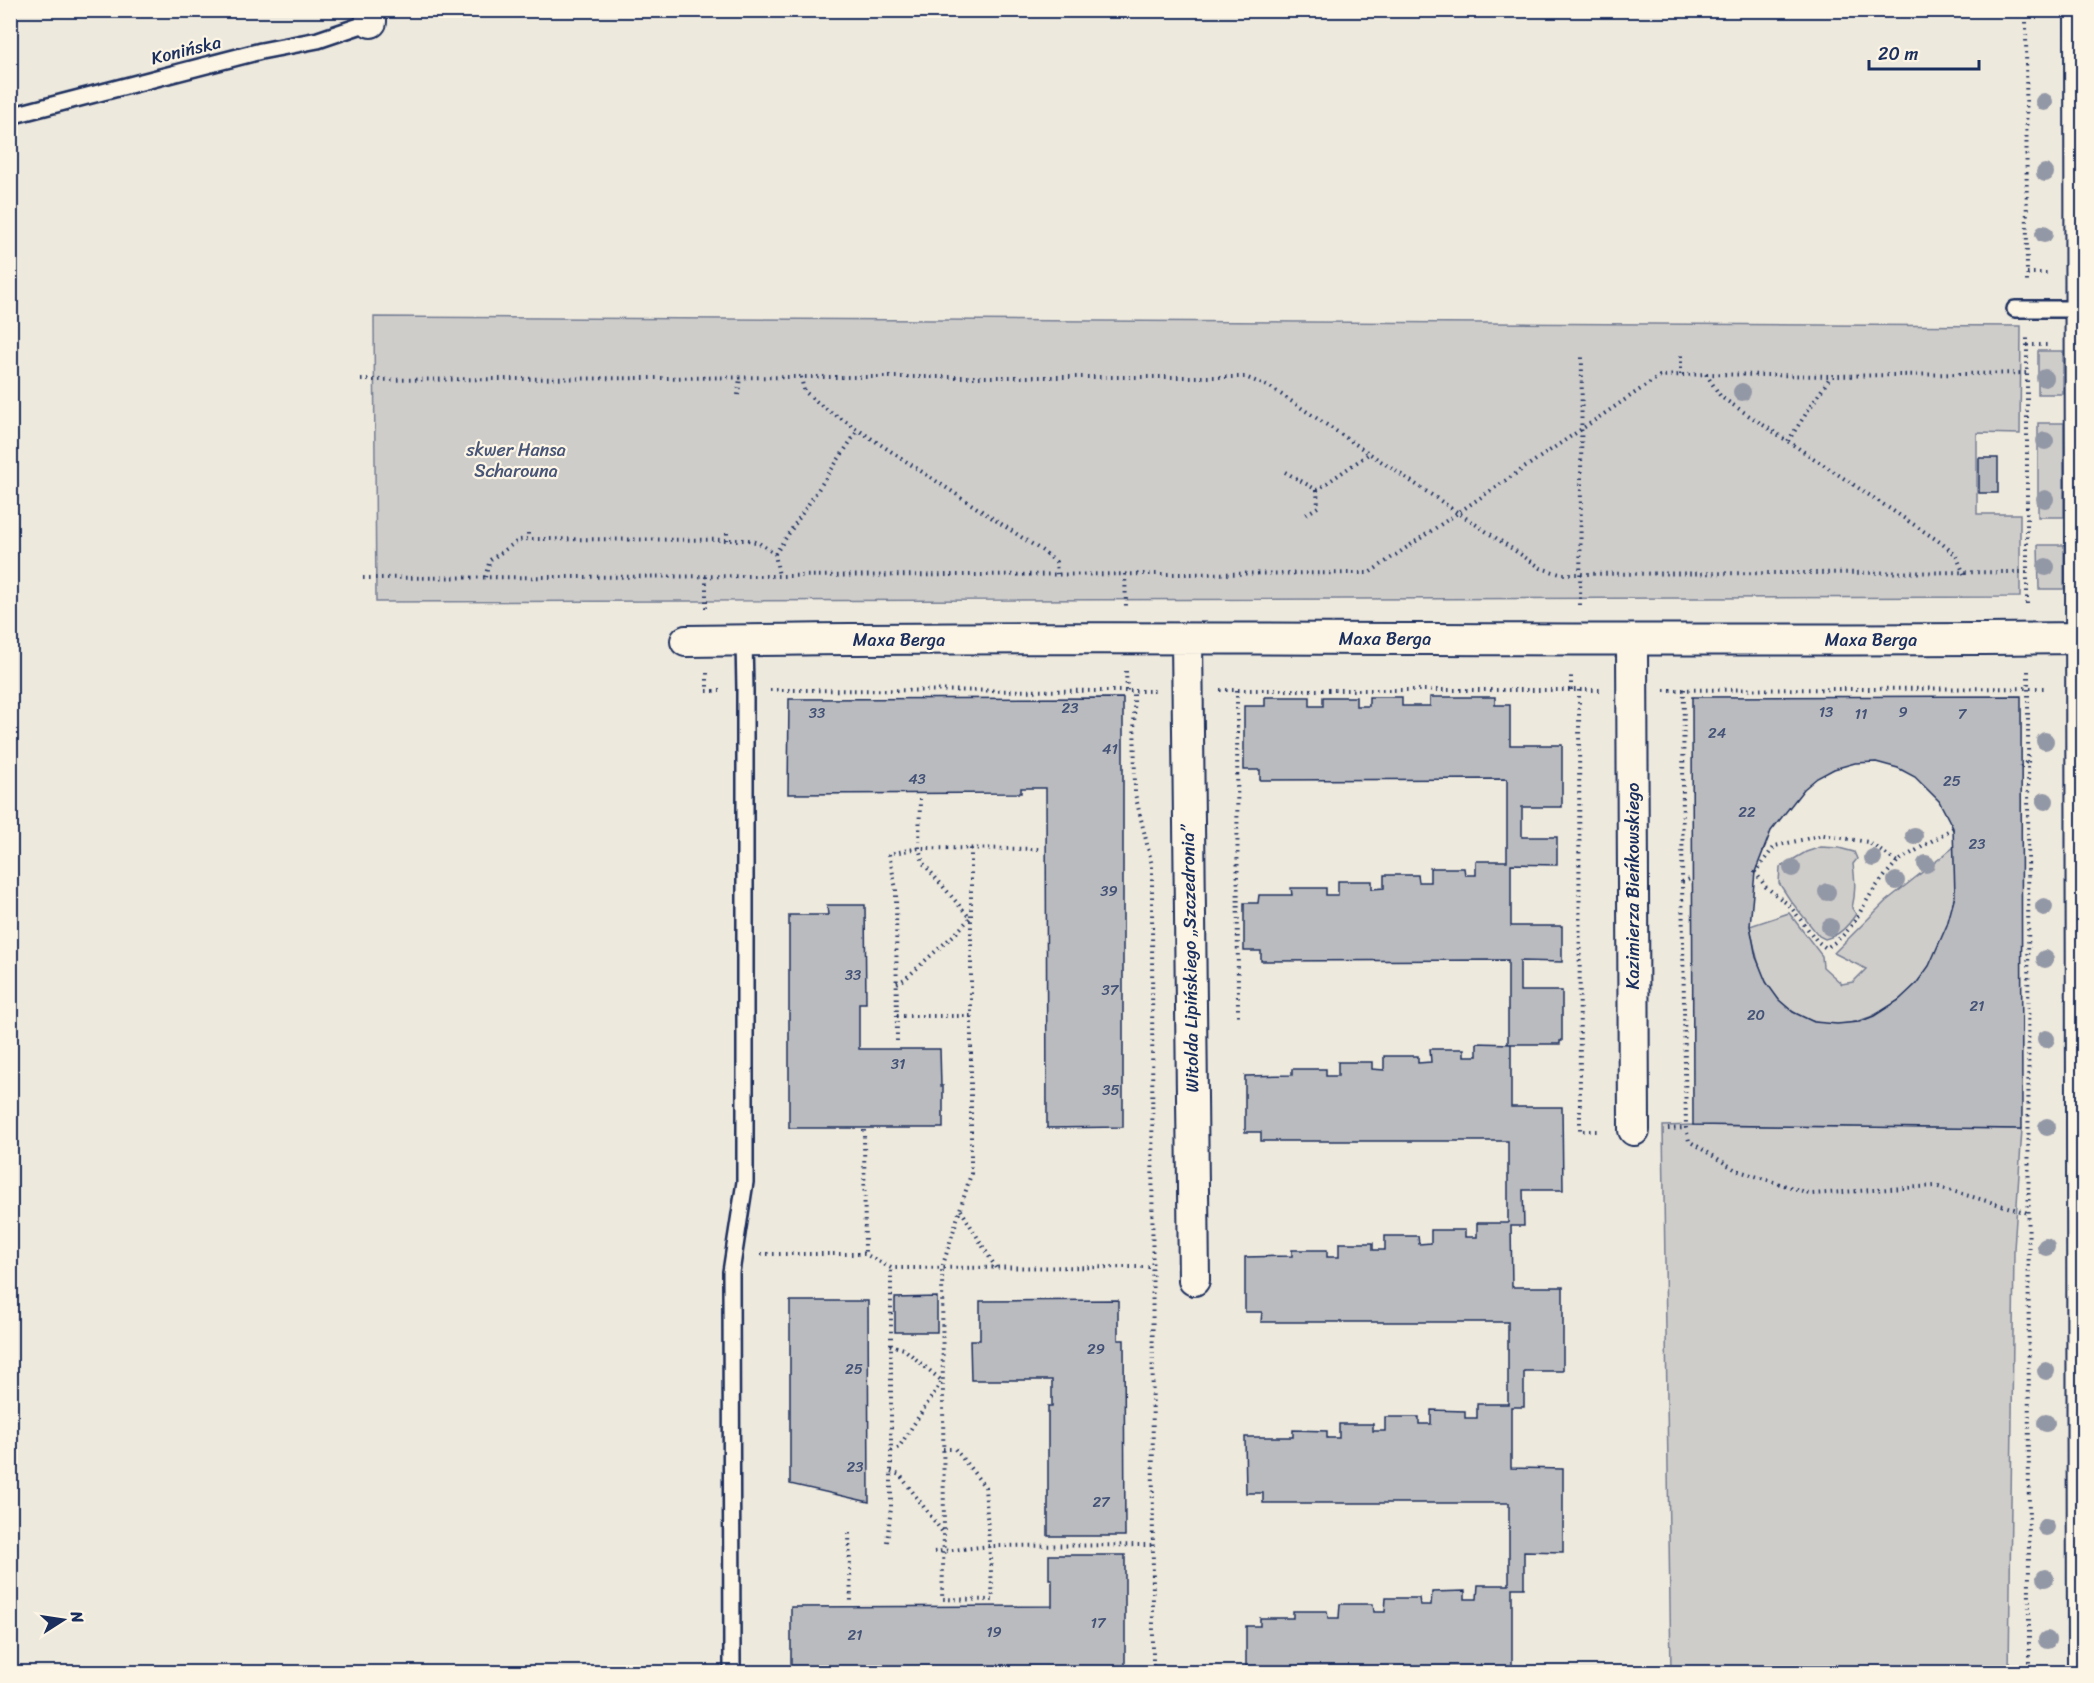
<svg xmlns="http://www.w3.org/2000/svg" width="2094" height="1683" font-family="Sriracha,sans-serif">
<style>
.green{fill:#cfcdca;stroke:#757e94;stroke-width:1.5}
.building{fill:#babbbe;stroke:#1b2f5e;stroke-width:1.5;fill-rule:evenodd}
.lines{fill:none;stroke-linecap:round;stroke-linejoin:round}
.lane-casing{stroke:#1b2f5e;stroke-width:20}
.street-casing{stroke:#1b2f5e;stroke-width:34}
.path{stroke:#1b2f5e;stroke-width:4;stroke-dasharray:1.5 4.5;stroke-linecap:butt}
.lane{stroke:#fcf5e5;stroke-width:15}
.street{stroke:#fcf5e5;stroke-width:30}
.tree{fill:#9398a6}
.labels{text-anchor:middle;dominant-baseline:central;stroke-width:4.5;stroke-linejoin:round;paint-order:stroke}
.number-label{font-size:15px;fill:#435276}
.street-label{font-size:18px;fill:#1b2f5e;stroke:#fcf5e5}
.park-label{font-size:18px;fill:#485679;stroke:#fcf5e5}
</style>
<rect width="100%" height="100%" fill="#eee9dd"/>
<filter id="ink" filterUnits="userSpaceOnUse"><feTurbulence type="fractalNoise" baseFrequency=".0167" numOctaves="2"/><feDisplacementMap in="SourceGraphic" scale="12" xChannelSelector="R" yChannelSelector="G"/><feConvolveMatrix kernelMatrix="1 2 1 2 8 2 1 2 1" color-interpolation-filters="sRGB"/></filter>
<g filter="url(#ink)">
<path class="green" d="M374 317 2021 326 2020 434 1977 433V514H2020V597L376 602Z
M2038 351H2063V394H2038Z
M2038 423H2064V517H2038Z
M2038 545H2064V589H2039Z
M1821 847 1839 848 1854 852 1857 859 1853 864C1855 880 1856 892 1852 908L1856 914C1847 927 1840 935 1825 939L1819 936 1790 900 1779 883 1780 867 1806 852Z
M1954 847C1954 863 1957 882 1954 897 1951 921 1941 945 1929 966 1899 1016 1827 1049 1780 1001 1760 981 1755 952 1750 926L1789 913 1822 956 1823 967 1842 984 1853 982 1866 969 1834 953 1886 901Z
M1693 1125 2022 1129 2014 1249 2009 1672H1671L1663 1126Z"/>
<path class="building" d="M1979 458H1998V493H1979Z
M2021 696 2022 1129 1693 1125 1692 697ZM1876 762 1898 768 1915 777 1939 801 1953 828 1955 896 1947 925 1929 966 1916 984 1899 1000 1874 1016 1859 1022 1837 1024 1814 1022 1793 1012 1779 1000 1766 982 1756 957 1750 926 1755 872 1771 831 1804 789 1817 778 1834 769 1855 763Z
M1265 697H1310V706H1323V697H1356V706H1369V697H1402V706H1430V697H1495V705H1510V745H1562V807H1522V837H1557V865L1511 864V926H1562V962L1520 961V991H1562V1041H1560V1044H1508V960L1261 961V951H1244V903H1258L1259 895H1292L1291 888H1326V895H1338V881H1372V889L1384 888V875H1418L1419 882H1430V868H1464L1465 875H1476V861H1507V779L1260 780V770H1244V706H1265Z
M1123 698V1127L1047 1128 1046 788H1021V793L788 794 789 699Z
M827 905H865L866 1003H859V1049H940L941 1086H943V1128H789V915H828Z
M1477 1043 1511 1044V1107H1562L1563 1190H1523L1524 1226H1511L1512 1287H1563V1371H1524V1407H1511V1468L1563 1469V1552L1524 1551V1588H1512V1672H1246V1626H1260V1618H1293V1611H1327L1328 1618H1339L1340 1604H1373L1374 1612H1385L1386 1598H1419L1420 1605H1431L1432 1592 1465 1591V1599H1477L1478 1585H1509V1503H1263V1493H1246L1245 1437H1293V1430L1327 1431V1438H1339V1424H1373V1431H1385V1417H1419V1424H1431V1410L1465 1411V1418H1477V1404H1508V1322H1261L1262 1312H1245V1257L1292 1256V1250H1327V1257H1339V1243H1373V1250H1385V1236H1418L1419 1244 1431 1243V1230H1465V1237H1477V1223H1508V1141H1261V1132H1245V1076L1292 1075V1069H1326V1076H1338V1062H1372V1069L1384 1070V1056H1418V1063L1431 1062 1430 1049H1464V1056H1477Z
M937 1297V1332H895V1298Z
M1118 1300V1340H1124L1125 1536H1048V1406H1052V1380H971L970 1340H980V1301Z
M790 1301H868L869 1502 790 1484Z
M1049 1555H1125V1672H791V1607L1052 1606V1579H1049Z"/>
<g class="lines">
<defs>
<path id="lane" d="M10 116 261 51 318 40 371 22
M2015 309H2080
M732 1672 731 1272 745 1182V690L744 641"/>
<path id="street" d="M371 10V22
M2080 10 2083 1672
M1187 639 1194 1280
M686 641C1152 634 1618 643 2084 638
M1632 641 1634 1130"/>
</defs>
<use href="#lane" class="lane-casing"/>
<use href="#street" class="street-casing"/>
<path class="path" d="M2026 10 2027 283
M2027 273H2047
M2027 345H2047
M1706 374 1721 397 1940 542 1956 555 1964 574
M1681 375V351
M801 377 804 391 822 406 1044 552 1056 562 1057 574
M361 380 801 377H1245L1270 387 1541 568 1560 574 2027 572
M738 395 740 377
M1788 441 1831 376
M1285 472 1317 490 1318 507 1305 515
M1317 490 1370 453
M528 533V539
M727 533V540
M775 554 858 430
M1125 574 1126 606
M485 577 490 560 519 540 528 539 748 540 759 543 775 554 779 576
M363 578 1369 573 1660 376 1706 374 1832 376 2027 373
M2027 604V335
M1580 605 1582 354
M706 608V576
M1126 671 1127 691
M2028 671 2029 1672
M707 673V691H720
M1684 689 1682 882 1686 1128 1689 1141 1736 1170 1812 1194 1935 1186 2028 1213
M770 690 1134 691
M1220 690H1600
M1237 690 1238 1019
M1571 690V672
M1579 690 1580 1131H1600
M1664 690 2047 688
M2021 768 2027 761
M1897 862C1889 871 1880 881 1873 891 1856 916 1853 932 1826 948L1817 941 1790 906 1766 887 1755 872 1775 846 1823 835 1868 842 1897 862 1953 828
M1682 882 1693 878
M897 983 905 979 957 932 970 918 923 863 919 848 920 799
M897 1016H971
M897 1041 896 889 889 854 919 848 1042 849
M1668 1129 1686 1128
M864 1130 865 1254
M961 1210 996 1268
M761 1254H865L891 1268 1152 1267
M890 1345 904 1349 942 1381 899 1447 891 1451
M943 1449H955L985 1487 993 1600 942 1599 944 1534 942 1268 971 1174V848
M891 1472 900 1475 944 1534
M849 1533 851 1603
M887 1542 891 1508V1268
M934 1552 990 1546 1152 1545
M1153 1672 1152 865 1135 794 1134 691H1156"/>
<use href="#lane" class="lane"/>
<use href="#street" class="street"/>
</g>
<g class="tree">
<circle cx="2044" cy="102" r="9"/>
<circle cx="2045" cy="173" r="9"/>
<circle cx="2044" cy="234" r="9"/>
<circle cx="2045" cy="378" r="9"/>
<circle cx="1742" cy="392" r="9"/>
<circle cx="2045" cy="441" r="9"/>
<circle cx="2045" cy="499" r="9"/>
<circle cx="2046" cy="567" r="9"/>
<circle cx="2045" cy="741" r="9"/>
<circle cx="2045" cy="801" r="9"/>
<circle cx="1914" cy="836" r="9"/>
<circle cx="1873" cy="858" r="9"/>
<circle cx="1926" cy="864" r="9"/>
<circle cx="1792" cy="868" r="9"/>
<circle cx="1896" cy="881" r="9"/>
<circle cx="1827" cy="892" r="9"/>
<circle cx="2044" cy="907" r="9"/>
<circle cx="1830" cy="927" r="9"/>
<circle cx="2045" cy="959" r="9"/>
<circle cx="2046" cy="1039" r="9"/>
<circle cx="2047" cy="1127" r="9"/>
<circle cx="2046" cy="1247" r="9"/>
<circle cx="2046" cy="1371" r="9"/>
<circle cx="2046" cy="1423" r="9"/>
<circle cx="2046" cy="1527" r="9"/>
<circle cx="2045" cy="1578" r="9"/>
<circle cx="2047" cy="1640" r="9"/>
</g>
</g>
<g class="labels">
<g class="number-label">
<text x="1070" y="708">23</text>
<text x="1826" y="712">13</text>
<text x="1903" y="712">9</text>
<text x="817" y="713">33</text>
<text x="1861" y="714">11</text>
<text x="1962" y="714">7</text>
<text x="1717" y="733">24</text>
<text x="1110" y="749">41</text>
<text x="917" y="779">43</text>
<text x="1952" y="781">25</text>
<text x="1747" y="812">22</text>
<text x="1977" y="844">23</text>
<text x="1109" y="891">39</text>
<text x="853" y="975">33</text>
<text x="1110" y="990">37</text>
<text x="1977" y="1006">21</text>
<text x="1756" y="1015">20</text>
<text x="898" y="1064">31</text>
<text x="1111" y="1090">35</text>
<text x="1096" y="1349">29</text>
<text x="854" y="1369">25</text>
<text x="855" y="1467">23</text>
<text x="1101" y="1502">27</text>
<text x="1098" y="1623">17</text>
<text x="994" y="1632">19</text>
<text x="855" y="1635">21</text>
</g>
<g class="street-label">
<text transform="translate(186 50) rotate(-14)">Konińska</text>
<text x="1385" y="639">Maxa Berga</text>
<text x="899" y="640">Maxa Berga</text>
<text x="1871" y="640">Maxa Berga</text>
<text transform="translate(1633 886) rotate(-90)">Kazimierza Bieńkowskiego</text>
<text transform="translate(1190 959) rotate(-91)">Witolda Lipińskiego „Szczedronia”</text>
</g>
<g class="park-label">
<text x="516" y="450">skwer Hansa<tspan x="516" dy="21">Scharouna</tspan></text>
</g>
</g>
<rect width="2094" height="1683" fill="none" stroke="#fcf5e5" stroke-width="36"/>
<rect x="18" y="18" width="2058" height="1647" fill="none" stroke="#1b2f5e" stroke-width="2" filter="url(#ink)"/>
<g transform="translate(63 1620) rotate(78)" stroke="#fcf5e5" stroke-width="4.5" paint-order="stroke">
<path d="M0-4.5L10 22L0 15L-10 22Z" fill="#1b2f5e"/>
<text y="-9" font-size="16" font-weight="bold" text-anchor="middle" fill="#1b2f5e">N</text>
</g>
<path d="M1869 60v9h110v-9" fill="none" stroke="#1b2f5e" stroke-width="3"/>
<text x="1878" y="60" font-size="18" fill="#1b2f5e" stroke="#fcf5e5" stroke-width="4.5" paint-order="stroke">20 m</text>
</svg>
